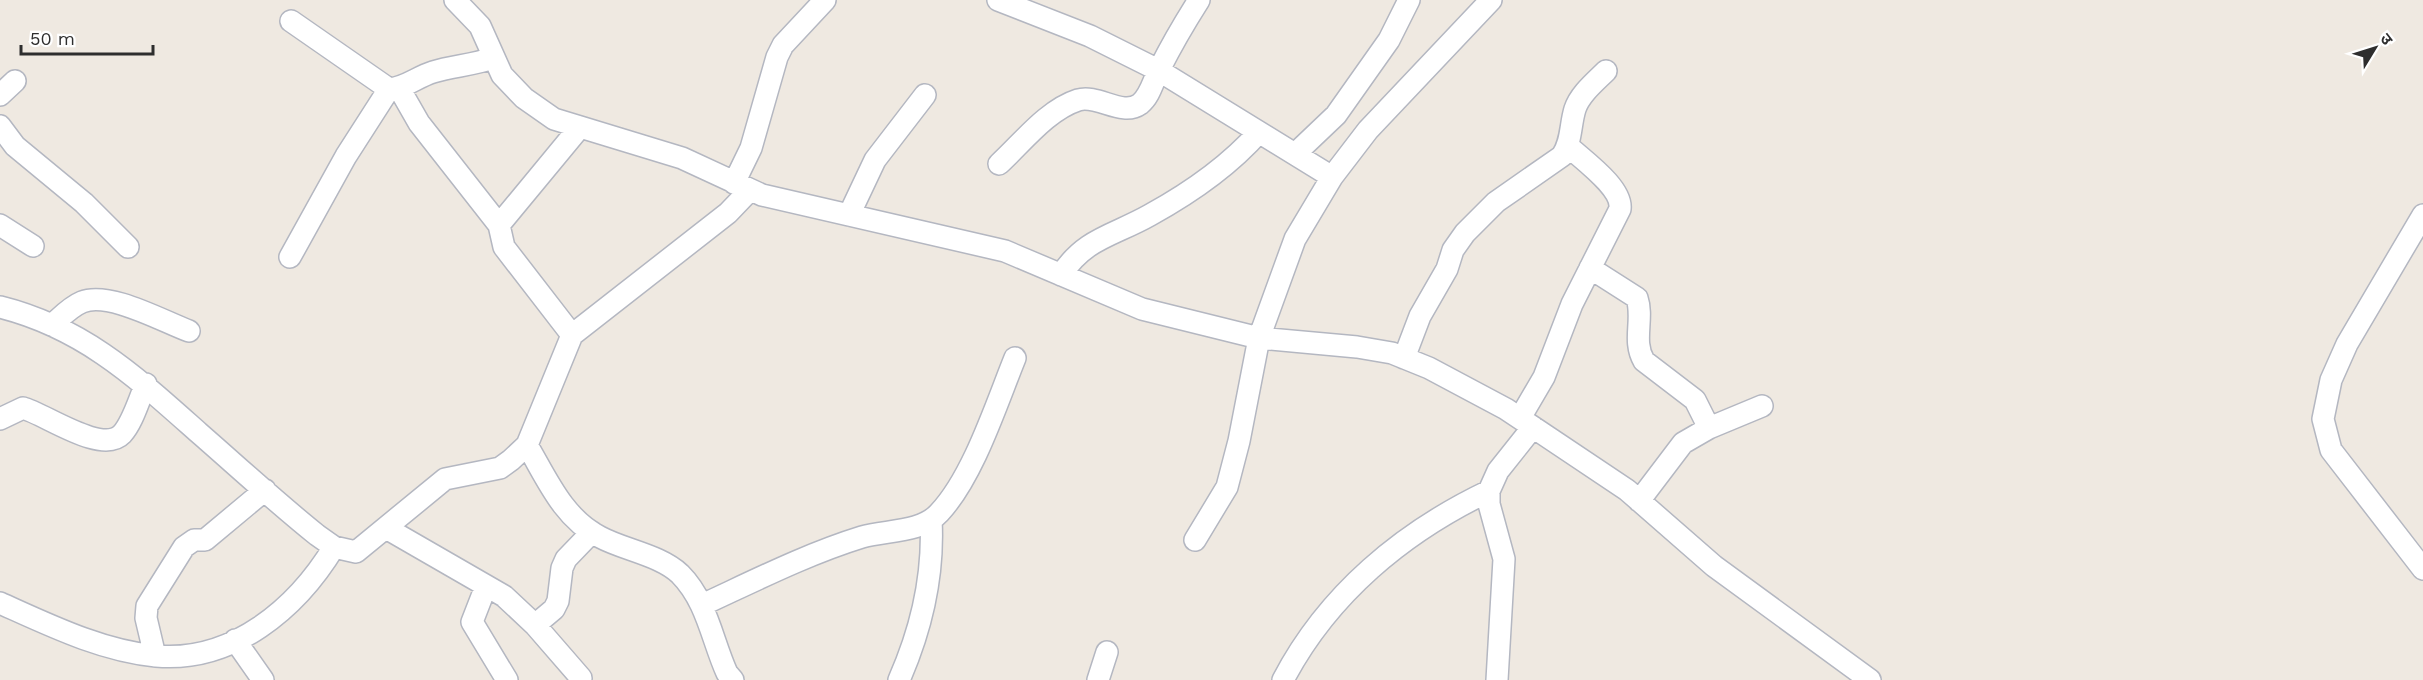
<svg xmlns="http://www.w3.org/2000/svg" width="2423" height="680" font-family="'Work Sans','Noto Sans Devanagari',sans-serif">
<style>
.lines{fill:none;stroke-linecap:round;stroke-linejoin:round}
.minor-casing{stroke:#b4b7c1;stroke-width:24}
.minor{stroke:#fff;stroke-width:21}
</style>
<rect width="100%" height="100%" fill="#efe9e1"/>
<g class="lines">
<defs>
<path id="minor" d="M455 0 480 26 502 75 524 98 554 119 682 158 762 195 1005 251 1142 309 1259 338 1357 347 1392 353 1429 368 1506 409 1627 490 1714 566 1870 680
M998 0 1090 36 1158 70 1332 177
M291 21 389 89C405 88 417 77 433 72 453 66 473 65 493 58
M399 88 419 123 499 225
M0 95 15 81
M0 126 15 146 84 203 128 247
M1295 154 1336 115 1389 40 1409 0
M999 164C1022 143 1047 110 1078 100 1098 94 1122 117 1140 104 1151 95 1153 80 1160 68 1172 44 1185 22 1199 0
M734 183 751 148 777 57 783 45 825 0
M849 215 875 160 925 95
M2423 215 2347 344 2331 380 2323 419 2331 450 2423 569
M0 225 33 246
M290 257 346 156 389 89
M1590 268 1637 298C1644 319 1632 341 1644 361L1695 400 1709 428
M1061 275C1085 238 1113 236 1150 215 1190 193 1229 166 1259 132
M0 307C84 328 137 378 199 433 238 467 277 503 317 535L334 547 356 552 445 479 500 468 511 460 527 445 572 335 728 213 750 190
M52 325C61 317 70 307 82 302 109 291 162 321 189 331
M572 335 504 247 499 225 580 127
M1404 358 1420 316 1447 269 1453 250 1465 233 1496 202 1562 156C1572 141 1570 125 1575 109 1580 94 1595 82 1606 71
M1520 418 1544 377 1572 304 1620 209C1623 188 1583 160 1568 146
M0 419 23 408C45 414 102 455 122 434 133 422 139 399 146 384
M527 445C547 479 563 518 600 537 624 550 660 555 680 574 707 601 712 640 727 673L733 680
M1639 501 1683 443 1709 428 1762 406
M386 528 504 596 535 625 581 678
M1195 540 1227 487 1239 441 1259 338 1295 239 1332 177 1368 130 1491 0
M486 586 472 622 507 680
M0 603C49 625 102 651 156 656 233 663 297 608 334 547
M702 605C754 581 807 554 862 537 886 530 921 533 939 513 973 477 996 405 1015 358
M535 625 554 609 558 601 562 568 566 559 592 532
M235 640 263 680
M155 656 146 618 147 606 184 547 194 540H205L265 490
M899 680C922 628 934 577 931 520
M1098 680 1107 652
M1283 680C1328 594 1403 532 1489 491
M1497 680 1504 559 1489 504V491L1498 471 1533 427"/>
</defs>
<use href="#minor" class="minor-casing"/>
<use href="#minor" class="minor"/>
</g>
<g transform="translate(2375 48) rotate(52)" stroke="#ffffff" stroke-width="4.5" paint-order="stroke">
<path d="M0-4.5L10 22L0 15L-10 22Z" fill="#2e2e2e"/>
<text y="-9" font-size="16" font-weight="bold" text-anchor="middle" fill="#2e2e2e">उ</text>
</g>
<path d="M21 45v9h132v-9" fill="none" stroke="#2e2e2e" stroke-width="3"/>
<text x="30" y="45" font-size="18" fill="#2e2e2e" stroke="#ffffff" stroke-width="4.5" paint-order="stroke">50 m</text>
</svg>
